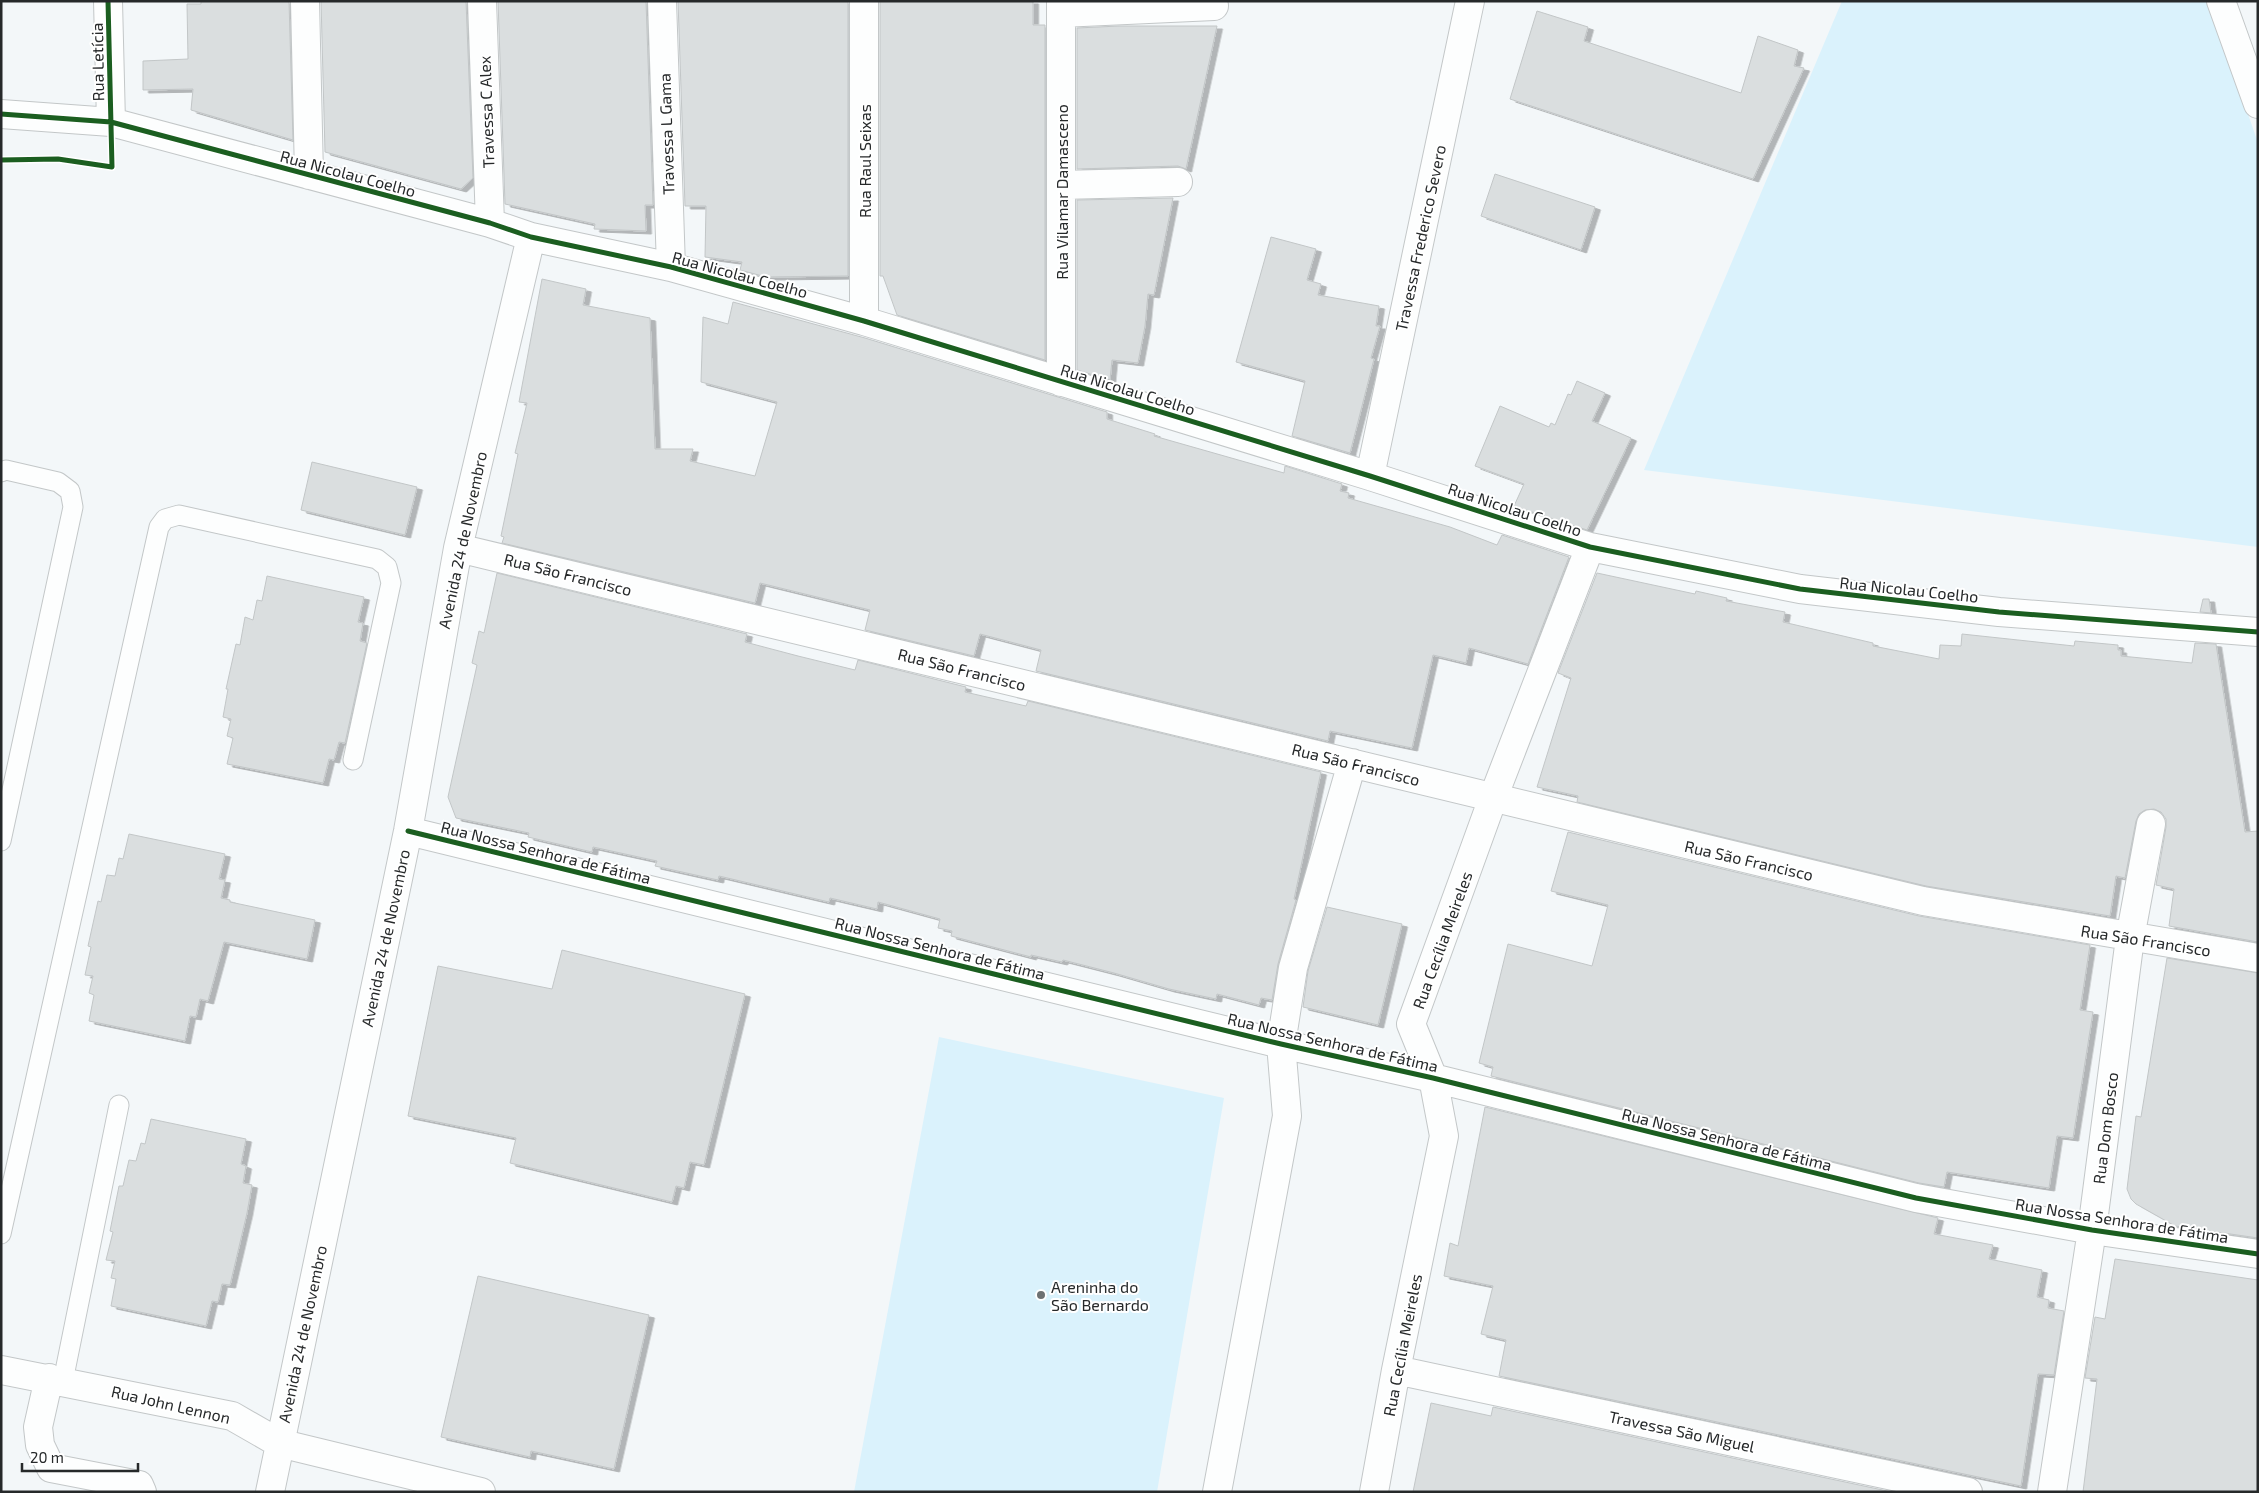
<svg xmlns="http://www.w3.org/2000/svg" width="2259" height="1493" font-family="'Exo 2',sans-serif">
<style>
.green{fill:#daf2fc}
.building{fill:#dadedf;stroke:#c2c6c7;filter:url(#shadow)}
.lines{fill:none;stroke-linecap:round;stroke-linejoin:round}
.service-casing{stroke:#c3c7c8;stroke-width:21}
.minor-casing{stroke:#c3c7c8;stroke-width:30}
.service{stroke:#fdfefe;stroke-width:19}
.minor{stroke:#fdfefe;stroke-width:28}
.cycleway-casing{stroke:#fff;stroke-width:8}
.cycleway{stroke:#1b5e20;stroke-width:5}
.poi-dot{fill:#6e7172;stroke:#fff;stroke-width:2}
.labels{text-anchor:middle;dominant-baseline:central;stroke-width:4;stroke-linejoin:round;paint-order:stroke}
.street-label{font-size:16px;fill:#26292a;stroke:#fff}
.poi-label{font-size:16px;fill:#26292a;stroke:#fff;text-anchor:start}
</style>
<defs>
<filter id="shadow"><feDropShadow dx="5.5" dy="3" stdDeviation="0" flood-color="#0004"/></filter>
</defs>
<rect width="100%" height="100%" fill="#f3f7f9"/>
<path class="green" d="M1842 1H2209L2258 143V547L1644 470Z
M939 1037 1224 1098 1157 1492H854Z"/>
<path class="building" d="M201 1H289L293 140 191 110 193 89 143 90V61L188 59 187 4H201Z
M321 1H466L473 178 461 189 325 152Z
M498 1H646L653 205H645L646 231 594 229 595 224 505 204Z
M678 1H848V276L766 277 740 270 742 262 705 257 706 206H685Z
M880 1H1033V25H1045V360L897 315 883 276H880Z
M1537 11 1588 27 1584 41 1741 93 1758 36 1798 50 1794 66 1804 68 1753 179 1510 99Z
M1119 26H1217L1186 169 1178 166 1077 169V28Z
M1495 174 1595 207 1581 250 1481 216Z
M1173 198 1154 295 1148 294 1145 326 1138 363 1112 360 1110 380 1077 370V200Z
M1271 237 1316 249 1307 280 1321 284 1318 295 1379 306 1376 326H1380L1371 358 1374 359 1350 453 1292 436 1305 381 1236 362Z
M542 279 586 289 583 305 650 318 655 449H693L690 461 755 476 777 402 701 382 703 317 728 324 733 302 865 338 1107 412V419L1155 434 1154 436 1284 473 1285 466 1342 484 1340 491 1349 493 1348 498 1450 527 1497 545 1502 535 1569 557 1528 664 1469 648 1466 663 1433 655 1412 748 1330 731 1328 741 1036 671 1041 650 980 634 974 656 865 630 870 610 760 583 755 603 502 543 504 537 501 536 518 454 515 453 527 403 519 402Z
M1577 381 1605 393 1592 421 1631 438 1587 530 1514 506 1524 484 1475 466 1500 406 1549 427 1551 423 1555 425 1568 394 1571 395Z
M312 462 417 487 405 535 301 510Z
M497 573 747 634 745 642 798 656 855 670 858 660 966 687 965 692 1026 706 1028 701 1321 772 1294 899 1296 900 1278 964 1272 1000 1261 998 1259 1005 1217 994 1216 999 1169 989 1114 973 1063 960 1062 962 1031 955V957L951 936 952 931 938 928 940 919 878 902 877 909 830 898 829 902 719 876 718 880 655 866 657 861 593 847 592 852 528 837 529 833 456 818 448 797 477 665 472 663 479 631 484 633Z
M1597 573 1695 594 1696 591 1727 598 1726 601 1785 612 1783 622 1873 643V646L1939 659 1940 645 1961 646 1962 634 2074 646 2075 641 2118 645V650H2121V656L2192 663 2195 643 2216 644 2245 832 2258 831V942L2169 926 2174 889 2156 885 2166 827V819L2161 812 2154 809 2145 810 2139 814 2136 821 2125 878 2116 876 2110 916 1926 886 1577 802 1578 796 1537 787 1571 678 1558 673Z
M267 576 364 597 358 622 363 623 360 641 367 643 345 743 339 742 334 760 329 759 323 783 227 764 233 738 227 736 231 719 223 717 228 689H226L236 644 240 645 245 617 253 620 257 600 262 601Z
M2203 599H2209L2211 613 2200 612Z
M1568 832 1919 916 2090 945 2080 1010 2093 1012 2073 1138 2057 1136 2049 1188 1947 1172 1944 1187 1919 1183 1491 1076 1493 1067 1479 1063 1508 944 1592 966 1608 905 1551 891Z
M129 834 225 854 219 879 225 880 221 898 230 900V902L315 920 307 959 224 942 208 1001 200 999 196 1017 190 1016 185 1041 89 1021 94 995 89 993 93 976 85 975 91 947 88 946 98 901 101 902 107 875 115 876 119 858 123 859Z
M1327 907 1402 924 1378 1025 1303 1007 1308 971Z
M562 950 745 994 704 1165 690 1162 684 1188 676 1186 672 1202 510 1163 516 1138 408 1116 438 966 552 989Z
M2167 958 2258 973V1238L2175 1226 2136 1204 2131 1199 2127 1189 2136 1116 2141 1117Z
M1485 1107 1938 1218 1934 1234 1993 1245 1989 1259 2042 1270 2037 1297 2049 1300 2048 1308 2064 1311 2054 1375 2038 1374 2021 1486 1499 1376 1506 1340 1481 1334 1493 1286 1444 1276 1450 1243 1458 1246Z
M151 1119 246 1139 241 1164 246 1166 243 1183 252 1185 247 1213 230 1285 222 1284 218 1302 212 1301 206 1326 111 1306 116 1279 111 1278 115 1261 106 1260 113 1232 110 1231 119 1186H123L129 1160 136 1161 141 1143 145 1144Z
M2115 1259 2258 1280V1492H2083L2097 1379 2085 1378 2095 1317 2105 1319Z
M478 1276 649 1315 614 1469 531 1451 530 1457 441 1437Z
M1431 1403 1491 1416 1493 1407 1892 1492H1413Z"/>
<g class="lines">
<defs>
<path id="service" d="M1 472 6 470 58 482 70 491 73 507 1 841
M1 1234 159 527 165 519 179 515 377 559 387 567 391 583 353 760
M63 1381 119 1105"/>
<path id="minor" d="M108 1 111 122
M305 1 309 175
M482 1 490 223
M662 1 671 267
M1061 1V382
M2221 1 2258 104
M1061 13 1214 6
M1 114 111 122 490 223 531 237 671 267 864 321 1370 476 1590 547 1800 589 1999 612 2258 632
M1061 185 1178 182
M864 321V1
M1370 476 1470 1
M458 548 1923 901 2258 958
M408 831 1281 1044 1433 1078 1916 1198 2092 1230 2258 1254
M1 1370 232 1416 279 1443 481 1492
M1396 1370 1968 1492
M49 1378 38 1427 40 1445 51 1468 139 1485 142 1492
M270 1492 408 831 458 548 531 237
M1217 1492 1287 1116 1281 1044 1293 968 1352 763
M1374 1492 1396 1370 1444 1136 1433 1078 1411 1024 1493 798 1590 547
M2052 1492 2092 1230 2130 938 2151 824"/>
</defs>
<use href="#service" class="service-casing"/>
<use href="#minor" class="minor-casing"/>
<use href="#service" class="service"/>
<use href="#minor" class="minor"/>
<defs>
<path id="cycleway" d="M1 114 111 122 490 223 531 237 671 267 864 321 1370 476 1590 547 1800 589 1999 612 2258 632
M1 160 58 159 112 167 108 1
M408 831 1281 1044 1433 1078 1916 1198 2092 1230 2258 1254"/>
</defs>
<use href="#cycleway" class="cycleway-casing"/>
<use href="#cycleway" class="cycleway"/>
</g>
<circle class="poi-dot" cx="1041" cy="1295" r="5"/>
<g class="labels">
<g class="street-label">
<text transform="translate(97 62) rotate(-91)">Rua Letícia</text>
<text transform="translate(486 112) rotate(-92)">Travessa C Alex</text>
<text transform="translate(666 134) rotate(-92)">Travessa L Gama</text>
<text transform="translate(864 161) rotate(-90)">Rua Raul Seixas</text>
<text transform="translate(348 173) rotate(15)">Rua Nicolau Coelho</text>
<text transform="translate(1061 192) rotate(-90)">Rua Vilamar Damasceno</text>
<text transform="translate(1420 238) rotate(-78)">Travessa Frederico Severo</text>
<text transform="translate(740 274) rotate(15)">Rua Nicolau Coelho</text>
<text transform="translate(1128 389) rotate(17)">Rua Nicolau Coelho</text>
<text transform="translate(1515 509) rotate(18)">Rua Nicolau Coelho</text>
<text transform="translate(462 540) rotate(-78)">Avenida 24 de Novembro</text>
<text transform="translate(568 574) rotate(14)">Rua São Francisco</text>
<text transform="translate(1909 589) rotate(6)">Rua Nicolau Coelho</text>
<text transform="translate(962 669) rotate(14)">Rua São Francisco</text>
<text transform="translate(1356 764) rotate(14)">Rua São Francisco</text>
<text transform="translate(546 852) rotate(14)">Rua Nossa Senhora de Fátima</text>
<text transform="translate(1749 860) rotate(13)">Rua São Francisco</text>
<text transform="translate(385 938) rotate(-78)">Avenida 24 de Novembro</text>
<text transform="translate(1442 940) rotate(-70)">Rua Cecília Meireles</text>
<text transform="translate(2146 940) rotate(9)">Rua São Francisco</text>
<text transform="translate(940 948) rotate(14)">Rua Nossa Senhora de Fátima</text>
<text transform="translate(1333 1042) rotate(13)">Rua Nossa Senhora de Fátima</text>
<text transform="translate(2105 1128) rotate(-83)">Rua Dom Bosco</text>
<text transform="translate(1727 1139) rotate(14)">Rua Nossa Senhora de Fátima</text>
<text transform="translate(2122 1220) rotate(9)">Rua Nossa Senhora de Fátima</text>
<text transform="translate(302 1334) rotate(-78)">Avenida 24 de Novembro</text>
<text transform="translate(1402 1345) rotate(-79)">Rua Cecília Meireles</text>
<text transform="translate(171 1404) rotate(13)">Rua John Lennon</text>
<text transform="translate(1682 1431) rotate(12)">Travessa São Miguel</text>
</g>
<g class="poi-label">
<text x="1051" y="1286">Areninha do<tspan x="1051" dy="18">São Bernardo</tspan></text>
</g>
</g>
<rect width="2259" height="1493" fill="none" stroke="#26292a" stroke-width="5"/>
<path d="M22 1463v8h116v-8" fill="none" stroke="#26292a" stroke-width="2.5"/>
<text x="30" y="1463" font-size="15" fill="#26292a" stroke="#ffffff" stroke-width="4" paint-order="stroke">20 m</text>
</svg>
